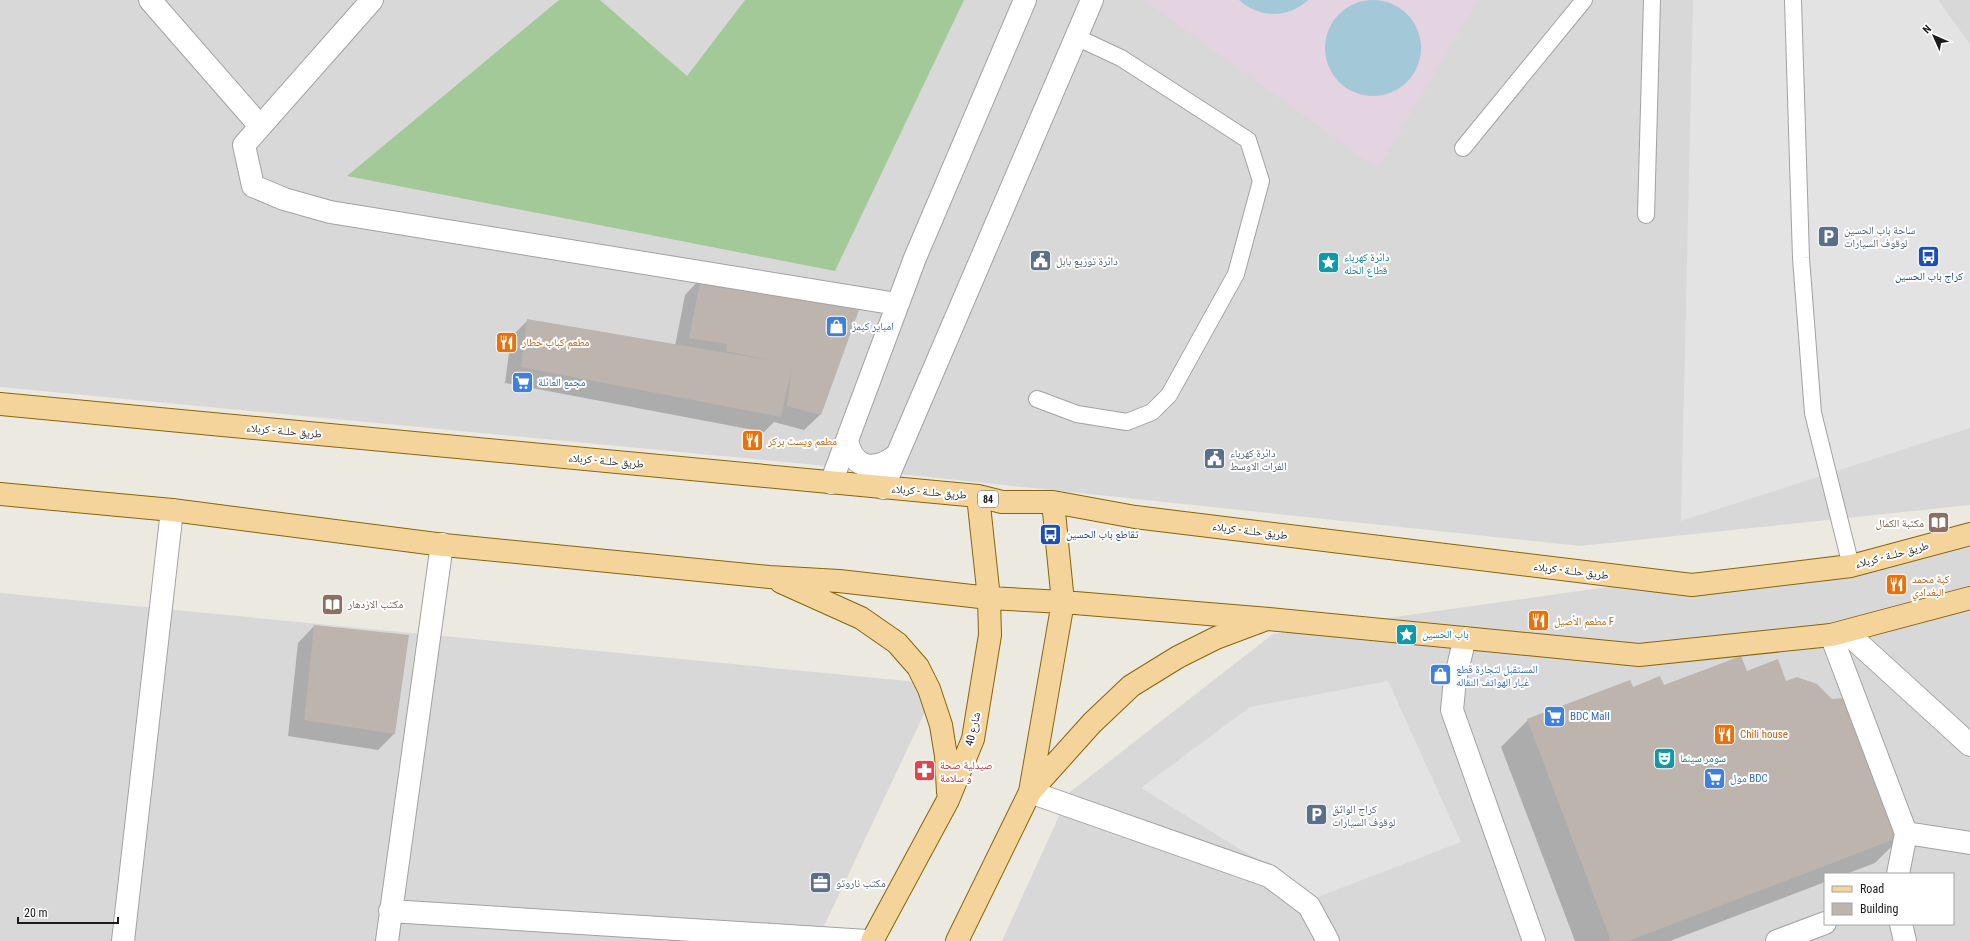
<svg xmlns="http://www.w3.org/2000/svg" width="1970" height="941" font-family="'Roboto Condensed','Noto Naskh Arabic',sans-serif">
<style>
.residential{fill:#d9d8d8;fill-rule:evenodd}
.industrial{fill:#e4d3e0}
.forest{fill:#a3c998}
.parking{fill:#e3e3e3}
.water{fill:#a3c8d7}
.shadow{fill:#0003}
.building{fill:#bcb4ad}
.lines{fill:none;stroke-linecap:round;stroke-linejoin:round}
.service-casing{stroke:#a2a2a2;stroke-width:18}
.minor-casing{stroke:#a2a2a2;stroke-width:24}
.primary-casing{stroke:#886509;stroke-width:24}
.service{stroke:#fff;stroke-width:16}
.minor{stroke:#fff;stroke-width:22}
.primary{stroke:#f5d49c;stroke-width:22}
.labels{text-anchor:middle;dominant-baseline:central;stroke-width:4;stroke-linejoin:round;paint-order:stroke}
.shield{fill:#fff;stroke:#5f5f5f;stroke-width:1}
.shield-label{font-size:10px;font-weight:bold;fill:#1b1b1b}
.service-label{font-size:11px;fill:#4e5e75;stroke:#fff;text-anchor:start}
.culture-label{font-size:11px;fill:#0d838f;stroke:#fff;text-anchor:start}
.transit-label{font-size:11px;fill:#164399;stroke:#fff}
.shop-label{font-size:11px;fill:#366cbe;stroke:#fff;text-anchor:start}
.food-label{font-size:11px;fill:#c56008;stroke:#fff;text-anchor:start}
.street-label{font-size:11px;fill:#1b1b1b;stroke:#fff}
.education-label{font-size:11px;fill:#785e54;stroke:#fff;text-anchor:end}
.health-label{font-size:11px;fill:#be3a42;stroke:#fff;text-anchor:start}
</style>
<rect width="100%" height="100%" fill="#ece9e0"/>
<path class="residential" d="M0 0H1970V505L1580 546 806 464 0 387Z
M1970 536V941H1002L1070 792 1273 634ZM1825 874H1953V924H1825Z
M0 593 938 684 817 941H0Z"/>
<path class="industrial" d="M1144 0H1478L1378 169Z"/>
<path class="forest" d="M559 0H600L687 76 745 0H964L835 271 347 176Z"/>
<path class="parking" d="M1693 0H1938L1970 44V428L1681 521Z
M1388 681 1461 842 1318 897 1141 788 1250 707Z"/>
<path class="water" d="M1325 48a48 48 0 1 1 96 0a48 48 0 1 1-96 0Z
M1239 0H1308C1288 19 1259 18 1239 0Z"/>
<path class="shadow" d="M701 278 857 311 821 414 804 430 774 422 764 432 505 383 511 337 527 321 675 346 685 295Z
M314 626 394 734 378 750 288 736 298 643Z
M1746 672 1785 682 1902 836 1875 863 1846 874H1825V882L1670 941H1575L1501 747 1528 720 1633 688 1663 687Z"/>
<path class="building" d="M701 277 859 310 821 415 787 406 792 366 781 417 521 367 527 319 775 361 726 351 727 344 689 338Z
M314 625 409 635 395 734 304 720Z
M1741 656 1747 671 1778 659 1786 681 1797 677 1817 684 1832 699 1845 698 1903 836 1628 941H1611L1527 719 1630 680 1633 687 1660 676 1664 685Z"/>
<g class="lines">
<defs>
<path id="service" d="M1793 0 1801 258 1813 413 1851 566
M1463 148 1584 0
M1646 215 1652 0
M1037 399 1077 414 1127 422 1152 412 1169 395 1236 274 1261 181 1248 140 1121 58 1076 37"/>
<path id="minor" d="M150 0 260 126
M372 0 244 145 253 186 284 199 330 212 897 304
M847 440C853 470 875 472 897 455
M831 483 915 258 1025 0
M883 488 1092 0
M1846 632 1970 745
M1831 635 1906 833 1898 874
M1465 638 1455 679 1452 710 1534 941
M1030 792 1269 876 1309 906 1328 941
M1906 833 1970 843
M390 911 867 941
M1901 924 1905 941
M123 941 172 510
M387 941 442 544
M1777 941 1825 923"/>
<path id="primary" d="M0 404 978 496 1002 502H1053L1135 517 1692 585 1851 566 1970 534
M0 494 172 510 444 545 769 577 839 581 989 598 1063 602 1269 619 1639 655 1831 635 1970 598
M781 582 861 618 897 643 918 667 929 689 941 725 946 756 948 792
M1030 792 1092 723 1131 686 1178 657 1216 638 1264 620
M872 941 948 800 973 739 990 635 989 598 978 496
M957 941 1030 792 1063 602 1053 502"/>
</defs>
<use href="#service" class="service-casing"/>
<use href="#minor" class="minor-casing"/>
<use href="#primary" class="primary-casing"/>
<use href="#service" class="service"/>
<use href="#minor" class="minor"/>
<use href="#primary" class="primary"/>
</g>
<defs>
<symbol id="parking-square" viewBox="-11 -11 22 22"><rect x="-9" y="-9" width="18" height="18" rx="4" fill="#5c6f8a" stroke="#fff"/><path d="M-3.5-5.5H1a3.5 3.5 0 0 1 0 7H-1V5.5H-3.5ZM-1-3.4V-.6H.8a1.4 1.4 0 0 0 0-2.8Z" fill="#fff"/></symbol>
<symbol id="bus-square" viewBox="-11 -11 22 22"><rect x="-9" y="-9" width="18" height="18" rx="4" fill="#1a4fb4" stroke="#fff"/><path d="M-5-6H5V4H4V6H2V4H-2V6H-4V4H-5ZM-3.5-4V0h7V-4ZM-3.5 1.2v1.5H-2V1.2ZM2 1.2v1.5H3.5V1.2Z" fill="#fff"/></symbol>
<symbol id="civic-square" viewBox="-11 -11 22 22"><rect x="-9" y="-9" width="18" height="18" rx="4" fill="#5c6f8a" stroke="#fff"/><path d="M-.6-6.5H3V-4.5H.6V-3L4-1V1h2V6H-6V1h2V-1L-.6-3ZM-1.2 2.5V6h2.4V2.5Z" fill="#fff"/></symbol>
<symbol id="sight-square" viewBox="-11 -11 22 22"><rect x="-9" y="-9" width="18" height="18" rx="4" fill="#0f9aa8" stroke="#fff"/><path d="M0-6L1.8-2.2L6-1.7L2.9 1.2L3.7 5.4L0 3.3L-3.7 5.4L-2.9 1.2L-6-1.7L-1.8-2.2Z" fill="#fff"/></symbol>
<symbol id="shop-square" viewBox="-11 -11 22 22"><rect x="-9" y="-9" width="18" height="18" rx="4" fill="#3f7fe0" stroke="#fff"/><path d="M-5-2.5h2.3a2.7 3.5 0 0 1 5.4 0H5L5.5 6h-11ZM-1.5-2.5h3a1.5 2.3 0 0 0-3 0Z" fill="#fff"/></symbol>
<symbol id="restaurant-square" viewBox="-11 -11 22 22"><rect x="-9" y="-9" width="18" height="18" rx="4" fill="#e8710a" stroke="#fff"/><path d="M-5-6h1v4h1v-4h1v4h1v-4h1v5L-1.5 .5V6h-2V.5L-5-1ZM5-6V6H3V1.5H1.5Q1.5-4 5-6Z" fill="#fff"/></symbol>
<symbol id="supermarket-square" viewBox="-11 -11 22 22"><rect x="-9" y="-9" width="18" height="18" rx="4" fill="#3f7fe0" stroke="#fff"/><path d="M-6-5.5h2.5l.6 2H6L4.5 2H-2.5L-4.4-4H-6ZM-1.5 3.2a1.3 1.3 0 1 0 .1 0ZM3 3.2a1.3 1.3 0 1 0 .1 0Z" fill="#fff"/></symbol>
<symbol id="library-square" viewBox="-11 -11 22 22"><rect x="-9" y="-9" width="18" height="18" rx="4" fill="#8d6e63" stroke="#fff"/><path d="M-6-4Q-3-5.5-.7-3.5V5Q-3 3-6 4ZM6-4Q3-5.5 .7-3.5V5Q3 3 6 4Z" fill="#fff"/></symbol>
<symbol id="theatre-square" viewBox="-11 -11 22 22"><rect x="-9" y="-9" width="18" height="18" rx="4" fill="#0f9aa8" stroke="#fff"/><path d="M-5-5.5Q0-4 5-5.5V0Q5 5 0 6Q-5 5-5 0ZM-3.3-2.5H-1v1.5H-3.3ZM1-2.5H3.3v1.5H1ZM-2.8 1Q0 5.5 2.8 1Z" fill="#fff"/></symbol>
<symbol id="pharmacy-square" viewBox="-11 -11 22 22"><rect x="-9" y="-9" width="18" height="18" rx="4" fill="#e0444e" stroke="#fff"/><path d="M-2-6h4v4h4v4h-4v4h-4v-4h-4v-4h4Z" fill="#fff"/></symbol>
<symbol id="office-square" viewBox="-11 -11 22 22"><rect x="-9" y="-9" width="18" height="18" rx="4" fill="#5c6f8a" stroke="#fff"/><path d="M-6-3h4V-5.5h4V-3h4V5H-6ZM-1-4.5V-3h2v-1.5ZM-6 0V1H6V0Z" fill="#fff"/></symbol>
</defs>
<g fill-rule="evenodd">
<use href="#parking-square" x="1816" y="224" width="25" height="25"/>
<use href="#bus-square" x="1916" y="244" width="25" height="25"/>
<use href="#civic-square" x="1028" y="248" width="25" height="25"/>
<use href="#sight-square" x="1316" y="250" width="25" height="25"/>
<use href="#shop-square" x="824" y="314" width="25" height="25"/>
<use href="#restaurant-square" x="494" y="330" width="25" height="25"/>
<use href="#supermarket-square" x="510" y="370" width="25" height="25"/>
<use href="#restaurant-square" x="740" y="428" width="25" height="25"/>
<use href="#civic-square" x="1202" y="446" width="25" height="25"/>
<use href="#library-square" x="1926" y="510" width="25" height="25"/>
<use href="#bus-square" x="1038" y="522" width="25" height="25"/>
<use href="#restaurant-square" x="1884" y="572" width="25" height="25"/>
<use href="#library-square" x="320" y="592" width="25" height="25"/>
<use href="#restaurant-square" x="1526" y="608" width="25" height="25"/>
<use href="#sight-square" x="1394" y="622" width="25" height="25"/>
<use href="#shop-square" x="1428" y="662" width="25" height="25"/>
<use href="#supermarket-square" x="1542" y="704" width="25" height="25"/>
<use href="#restaurant-square" x="1712" y="722" width="25" height="25"/>
<use href="#theatre-square" x="1652" y="746" width="25" height="25"/>
<use href="#pharmacy-square" x="912" y="758" width="25" height="25"/>
<use href="#supermarket-square" x="1702" y="766" width="25" height="25"/>
<use href="#parking-square" x="1304" y="802" width="25" height="25"/>
<use href="#office-square" x="808" y="870" width="25" height="25"/>
</g>
<g class="labels">
<rect class="shield" x="978" y="491" width="20" height="16" rx="3"/>
<g class="shield-label">
<text x="988" y="499">84</text>
</g>
<g class="service-label">
<text x="1844" y="230">ساحة باب الحسين<tspan x="1844" dy="13">لوقوف السيارات</tspan></text>
<text x="1056" y="261">دائرة توزيع بابل</text>
<text x="1230" y="453">دائرة كهرباء<tspan x="1230" dy="13">الفرات الاوسط</tspan></text>
<text x="1332" y="809">كراج الواثق<tspan x="1332" dy="13">لوقوف السيارات</tspan></text>
<text x="836" y="883">مكتب ناروتو</text>
</g>
<g class="culture-label">
<text x="1344" y="257">دائرة كهرباء<tspan x="1344" dy="13">قطاع الحله</tspan></text>
<text x="1422" y="634">باب الحسين</text>
<text x="1680" y="758">سومر سينما</text>
</g>
<g class="transit-label">
<text x="1929" y="276">كراج باب الحسين</text>
<text x="1066" y="534" text-anchor="start">تقاطع باب الحسين</text>
</g>
<g class="shop-label">
<text x="852" y="326">امباير كيمز</text>
<text x="538" y="382">مجمع العائلة</text>
<text x="1456" y="669">المستقبل لتجارة قطع<tspan x="1456" dy="13">غيار الهواتف النقاله</tspan></text>
<text x="1570" y="716">BDC Mall</text>
<text x="1730" y="778">مول BDC</text>
</g>
<g class="food-label">
<text x="522" y="342">مطعم كباب خطار</text>
<text x="768" y="441">مطعم ويست بركر</text>
<text x="1912" y="579">كبة محمد<tspan x="1912" dy="13">البغدادي</tspan></text>
<text x="1554" y="621">مطعم الأصيل F</text>
<text x="1740" y="734">Chili house</text>
</g>
<g class="street-label">
<text transform="translate(284 431) rotate(5)">طريق حلــة - كربلاء</text>
<text transform="translate(606 461) rotate(5)">طريق حلــة - كربلاء</text>
<text transform="translate(929 492) rotate(5)">طريق حلــة - كربلاء</text>
<text transform="translate(1250 531) rotate(7)">طريق حلــة - كربلاء</text>
<text transform="translate(1892 555) rotate(-15)">طريق حلــة - كربلاء</text>
<text transform="translate(1571 571) rotate(7)">طريق حلــة - كربلاء</text>
<text transform="translate(973 729) rotate(-77)">شارع 40</text>
</g>
<g class="education-label">
<text x="1924" y="523">مكتبة الكمال</text>
<text x="348" y="604" text-anchor="start">مكتب الازدهار</text>
</g>
<g class="health-label">
<text x="940" y="765">صيدلية صحة<tspan x="940" dy="13">و سلامة</tspan></text>
</g>
</g>
<rect x="1824" y="873" width="130" height="52" fill="#ffffff" stroke="#a4a4a4"/>
<rect x="1832" y="886" width="20" height="6" fill="#f5d49c" stroke="#a4a4a4"/>
<text x="1860" y="893" font-size="12" fill="#1b1b1b">Road</text>
<rect x="1832" y="903" width="20" height="12" fill="#bcb4ad" stroke="#a4a4a4"/>
<text x="1860" y="913" font-size="12" fill="#1b1b1b">Building</text>
<g transform="translate(1934 36) rotate(315)" stroke="#ffffff" stroke-width="3" paint-order="stroke">
<path d="M0-3L7 15L0 10L-7 15Z" fill="#1b1b1b"/>
<text y="-6" font-size="11" font-weight="bold" text-anchor="middle" fill="#1b1b1b">N</text>
</g>
<path d="M18 917v6h100v-6" fill="none" stroke="#1b1b1b" stroke-width="2"/>
<text x="24" y="917" font-size="12" fill="#1b1b1b" stroke="#ffffff" stroke-width="3" paint-order="stroke">20 m</text>
</svg>
